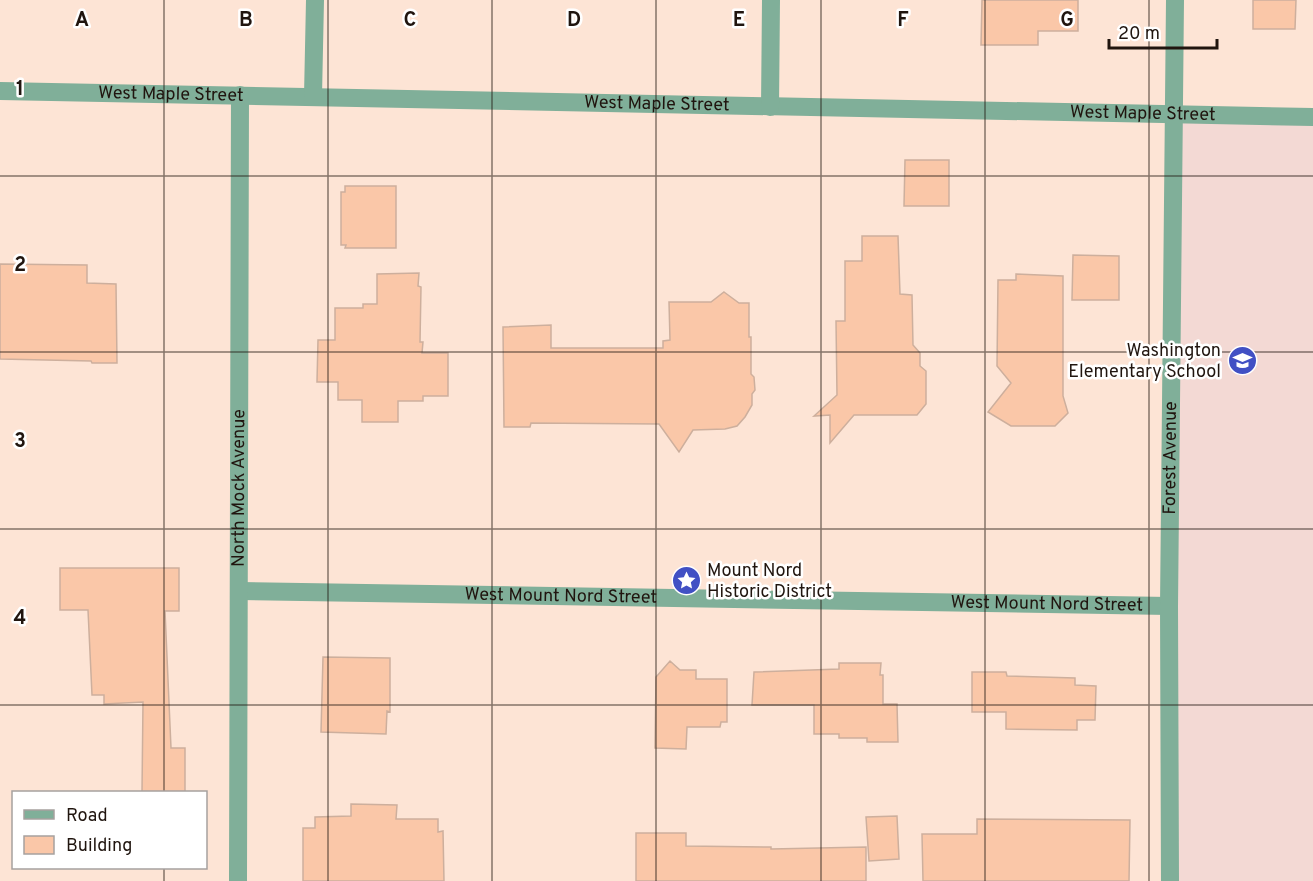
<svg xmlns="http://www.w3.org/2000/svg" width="1313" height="881" font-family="Overpass,sans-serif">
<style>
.education{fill:#f3d9d4}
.building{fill:#fac7a8;stroke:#cdaf9d;stroke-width:1.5}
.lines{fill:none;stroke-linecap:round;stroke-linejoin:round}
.minor{stroke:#80af99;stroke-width:18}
.grid{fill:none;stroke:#20150f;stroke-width:1.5;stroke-opacity:0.55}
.labels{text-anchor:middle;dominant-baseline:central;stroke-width:5;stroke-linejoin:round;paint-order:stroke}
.street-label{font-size:18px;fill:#20150f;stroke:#fff}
.poi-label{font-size:18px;fill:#20150f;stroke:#fff;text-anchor:end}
.grid-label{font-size:20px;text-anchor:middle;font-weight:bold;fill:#20150f;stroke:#fff;stroke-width:5;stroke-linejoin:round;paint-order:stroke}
</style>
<rect width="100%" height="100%" fill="#fde4d5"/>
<path class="education" d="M1174 115 1313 117V881H1170Z"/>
<path class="building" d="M982 0H1078V31H1038V45H981Z
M1253 0H1296L1295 29H1253Z
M905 160H949V206H904Z
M345 186H396V248H345L346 245H341V192H345Z
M862 236H898L900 294 912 295 913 345 920 353V366L926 371V404L917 415H854L830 443V415L814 416 837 395 836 321H845V261H862Z
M1073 255 1119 256V300H1072Z
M0 264 87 265V283L116 284 117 363H92L91 361 0 359Z
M419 273 418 286 421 287 420 342H423L422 353H448V396H423V401H398V422H362V400H338V382H317L318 340H335V308H363V304H377V274Z
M1016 274 1063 276V396L1068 413 1055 426H1011L988 412 1011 383 997 366 998 280H1016Z
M724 292 739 303H749V337H751V374L754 377 755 390 752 394V405L745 417 737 426 725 429 693 430 679 452 659 424 531 423 530 427H504L503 327 551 325V348H663V341L670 340 669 302H711Z
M60 568H179V611H165L171 748H185V792H142L143 702 104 704V695H92L88 610H60Z
M323 657 390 658V712L387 711 386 734 321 732Z
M670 661 680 670H696V679H727V722H721L720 727H687L686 749 655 748 656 677Z
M839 663H881L880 675H883V704H897L898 742H867V738H839V734H814V705H752L754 672 839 669Z
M972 672H1006L1007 676 1075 678V685L1096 686 1095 720H1077V730L1006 729V712H972Z
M351 804 397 805 396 819H438V832L443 831 444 881H303V828H315V817L351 816Z
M897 816 899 859 869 861 866 817Z
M977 819 1130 820 1129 881H923L922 834H977Z
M636 833H686V846L771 847V849L866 847V881H636Z"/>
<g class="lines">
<g class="minor">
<path id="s1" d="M0 91 1313 117"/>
<path d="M313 96 315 0"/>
<path d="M770 107 771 0"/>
<path id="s2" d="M240 591 1169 606"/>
<path id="s3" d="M238 881 240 95"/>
<path id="s4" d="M1170 881 1169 606 1175 0"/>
</g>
</g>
<path class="grid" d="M164 0V792M328 0V881M492 0V881M656 0V881M821 0V881M985 0V881M1149 0V881M0 176H1313M0 352H1313M0 529H1313M0 705H1313M164 868V881"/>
<defs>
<symbol id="school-disc" viewBox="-11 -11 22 22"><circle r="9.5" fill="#4150c4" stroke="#fff"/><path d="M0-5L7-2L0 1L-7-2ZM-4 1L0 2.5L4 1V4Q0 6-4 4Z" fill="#fff"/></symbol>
<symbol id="sight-disc" viewBox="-11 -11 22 22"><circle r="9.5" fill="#4150c4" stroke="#fff"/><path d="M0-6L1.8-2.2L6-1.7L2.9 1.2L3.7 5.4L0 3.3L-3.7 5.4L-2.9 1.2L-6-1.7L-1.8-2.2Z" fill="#fff"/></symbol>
</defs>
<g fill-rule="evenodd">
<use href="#school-disc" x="1226" y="344" width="33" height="33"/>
<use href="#sight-disc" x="670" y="564" width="33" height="33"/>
</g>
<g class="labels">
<g class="street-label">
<text stroke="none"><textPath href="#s1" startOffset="171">West Maple Street</textPath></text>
<text stroke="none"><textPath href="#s1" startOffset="657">West Maple Street</textPath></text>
<text stroke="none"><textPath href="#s1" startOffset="1143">West Maple Street</textPath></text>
<text stroke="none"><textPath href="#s4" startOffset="423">Forest Avenue</textPath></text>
<text stroke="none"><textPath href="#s3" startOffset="393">North Mock Avenue</textPath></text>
<text stroke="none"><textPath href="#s2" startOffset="321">West Mount Nord Street</textPath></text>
<text stroke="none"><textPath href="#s2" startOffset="807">West Mount Nord Street</textPath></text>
</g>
<g class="poi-label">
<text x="1221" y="351">Washington<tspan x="1221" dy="21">Elementary School</tspan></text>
<text x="707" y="571" text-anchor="start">Mount Nord<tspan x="707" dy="21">Historic District</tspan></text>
</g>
</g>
<g class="grid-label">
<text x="82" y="26">A</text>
<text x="246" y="26">B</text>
<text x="410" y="26">C</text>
<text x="574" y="26">D</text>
<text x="739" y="26">E</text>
<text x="903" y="26">F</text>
<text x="1067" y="26">G</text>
<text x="20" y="95">1</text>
<text x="20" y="271">2</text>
<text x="20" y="447">3</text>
<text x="20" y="624">4</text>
</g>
<rect x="12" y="791" width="195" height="78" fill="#ffffff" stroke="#a6a19f" stroke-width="1.5"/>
<rect x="24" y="810" width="30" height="9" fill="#80af99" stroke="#a6a19f" stroke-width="1.5"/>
<text x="66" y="821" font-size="18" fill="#20150f">Road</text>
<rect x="24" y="836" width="30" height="18" fill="#fac7a8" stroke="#a6a19f" stroke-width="1.5"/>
<text x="66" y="851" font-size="18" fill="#20150f">Building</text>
<path d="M1109 39v9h108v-9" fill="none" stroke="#20150f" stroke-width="3"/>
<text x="1118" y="39" font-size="18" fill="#20150f" stroke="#ffffff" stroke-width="4.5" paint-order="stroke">20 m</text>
</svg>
